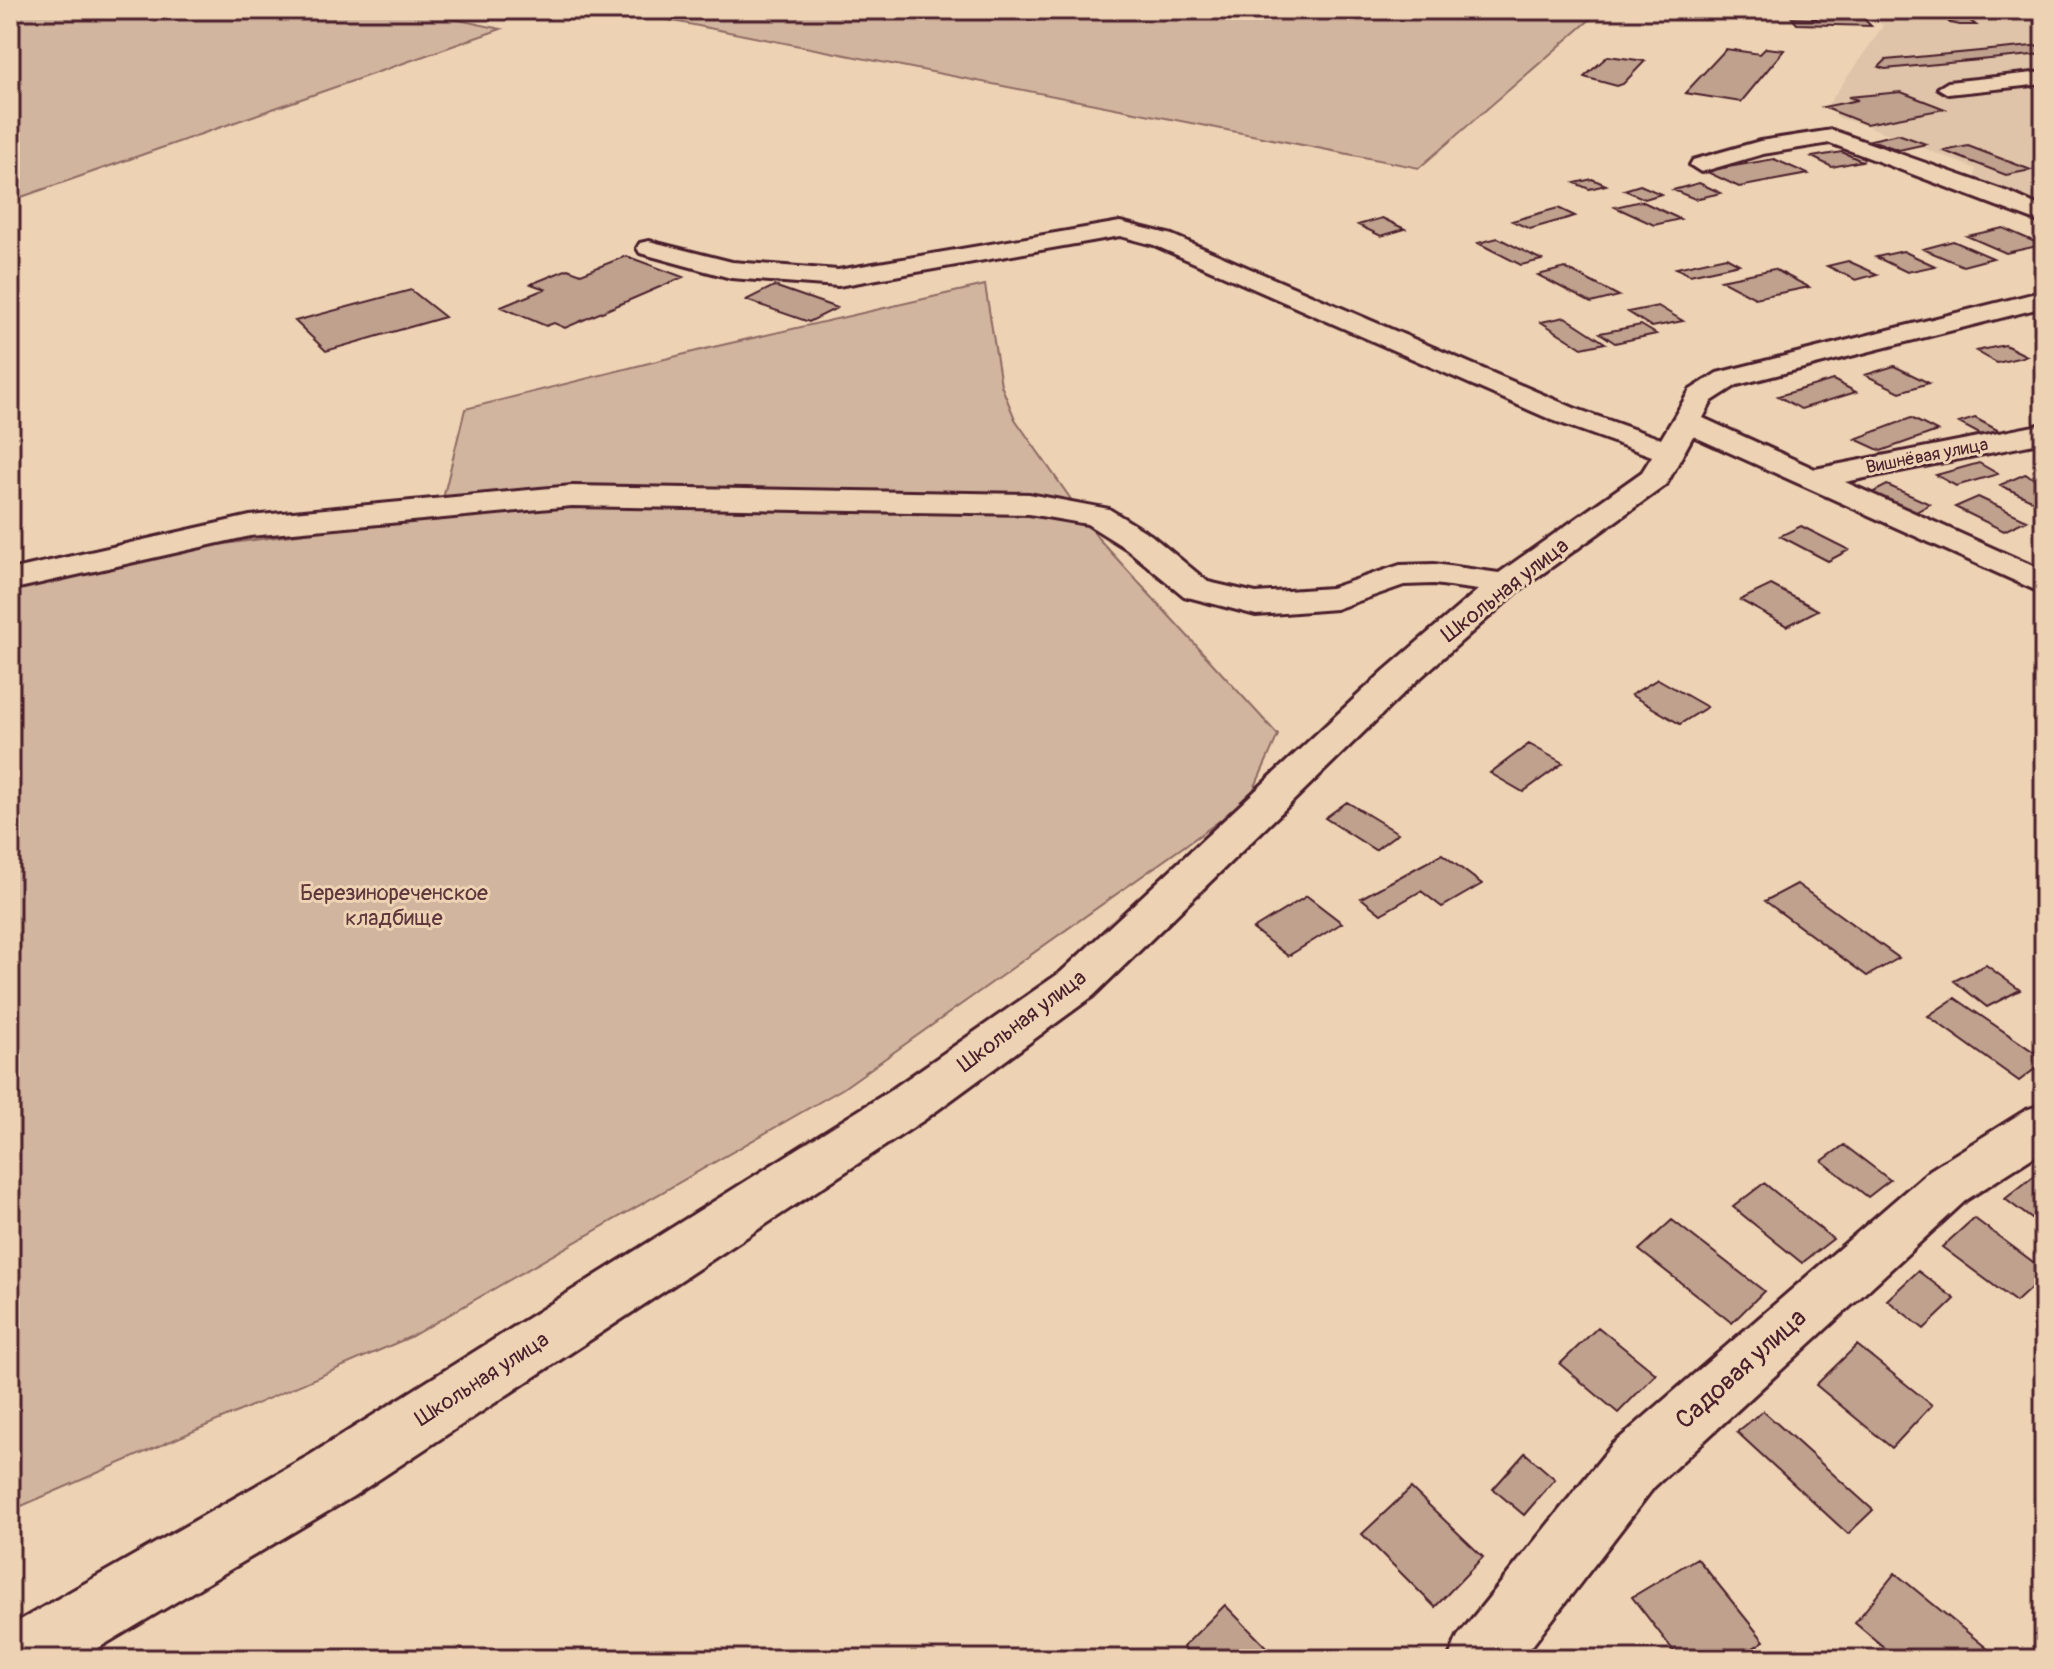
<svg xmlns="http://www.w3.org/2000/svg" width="2054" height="1669" font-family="Pangolin,sans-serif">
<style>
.built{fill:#dfc4a9}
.green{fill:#d2b59e;stroke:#8e6a64;stroke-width:2}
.building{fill:#bfa18e;stroke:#4a1f2b;stroke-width:2}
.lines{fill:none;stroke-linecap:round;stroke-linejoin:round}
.minor-casing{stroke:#4a1f2b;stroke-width:6}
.minor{fill:#edd3b4;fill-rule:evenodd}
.labels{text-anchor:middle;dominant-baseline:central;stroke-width:6;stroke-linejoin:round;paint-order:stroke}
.far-street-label{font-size:18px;fill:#4a1f2b;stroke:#edd3b4}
.street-label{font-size:22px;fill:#4a1f2b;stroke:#edd3b4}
.park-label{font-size:22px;fill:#5e363c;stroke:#edd3b4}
.near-street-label{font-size:26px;fill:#4a1f2b;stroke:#edd3b4}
</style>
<rect width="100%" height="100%" fill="#edd3b4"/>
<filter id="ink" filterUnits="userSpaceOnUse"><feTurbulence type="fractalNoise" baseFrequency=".0125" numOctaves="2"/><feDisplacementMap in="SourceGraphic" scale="16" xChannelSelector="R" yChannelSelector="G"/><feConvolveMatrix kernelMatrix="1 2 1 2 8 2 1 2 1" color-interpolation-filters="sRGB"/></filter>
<g filter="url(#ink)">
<path class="built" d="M1865 10H2044V210L1974 184 1976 169 1865 125 1839 118 1827 106 1883 26Z"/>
<path class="green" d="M10 10H412L501 29 10 201Z
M694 10H1601L1419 168 668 20Z
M985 285 1001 385 1015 419 1098 538 1278 735 1249 800 842 1089 410 1337 10 1511V589L203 547 439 515 465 409 709 348Z"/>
<path class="building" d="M1808 10H1855L1871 26 1797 24 1792 18 1817 19Z
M1910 10H2030L2041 17H1965L1976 25H1960L1950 23 1948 21H1955L1948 17 1918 16Z
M2044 45V54L1885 69 1879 67 1886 60Z
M1766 48 1784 50 1741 102 1685 93 1726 49 1760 54Z
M1608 56 1645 61 1623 84 1617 86 1584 77Z
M1901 92 1945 109 1866 124 1823 107 1858 100 1848 97Z
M1898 134 1926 144 1899 150 1871 140Z
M1968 146 2031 170 2006 175 1944 151Z
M1842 152 1862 161 1832 167 1812 157Z
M1774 159 1808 174 1739 187 1705 171Z
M1592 179 1606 185 1589 189 1575 183Z
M1699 183 1721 193 1695 199 1673 190Z
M1640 185 1661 194 1645 199 1624 190Z
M1641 201 1680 219 1654 225 1615 207Z
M1558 208 1575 216 1530 229 1512 221Z
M1382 218 1405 229 1381 236 1358 225Z
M2003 228 2042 245 2006 253 1967 236Z
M1498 238 1542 260 1521 265 1478 243Z
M1953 241 1993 258 1963 266 1923 249Z
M1903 251 1935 266 1907 272 1876 257Z
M626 256 683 277 565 328 554 323 546 326 501 307 545 289 531 284 568 269 581 274Z
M1726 257 1739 264 1690 275 1676 268Z
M1848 261 1877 274 1856 280 1827 266Z
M1565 268 1619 296 1591 303 1538 275Z
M1774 269 1809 287 1755 298 1721 280Z
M774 286 837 308 809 322 746 300Z
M411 290 445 317 326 351 295 321Z
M1658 306 1683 321 1652 327 1628 312Z
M1565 317 1605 343 1582 348 1541 322Z
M1641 325 1656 334 1615 343 1600 333Z
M2005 345 2027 356 1997 363 1976 351Z
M1894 366 1929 383 1900 392 1865 375Z
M1833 380 1856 392 1801 409 1778 396Z
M1911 418 1937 431 1881 451 1855 439Z
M1975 418 2003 433 1987 438 1959 423Z
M1979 463 1998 474 1956 486 1936 475Z
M2025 474 2044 483V506L2000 485Z
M1887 485 1930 504 1909 516 1866 496Z
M1978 497 2027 520 2004 531 1955 507Z
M1801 526 1849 550 1828 561 1780 536Z
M1771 585 1818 610 1787 626 1740 600Z
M1658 679 1707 707 1680 724 1631 695Z
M1529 744 1563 763 1523 792 1490 773Z
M1347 802 1398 833 1375 850 1325 818Z
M1442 854 1482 884 1442 907 1421 891 1381 914 1361 898Z
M1797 884 1899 958 1867 976 1765 901Z
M1307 896 1342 923 1288 956 1253 929Z
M1986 965 2020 990 1987 1007 1954 981Z
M1955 998 2044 1059V1062L2019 1081 1928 1016Z
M1844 1145 1890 1180 1868 1197 1822 1161Z
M2044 1168V1228L2005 1199Z
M1764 1183 1833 1239 1802 1263 1733 1207Z
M1974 1218 2044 1270V1276L2016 1302 1942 1247Z
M1672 1220 1764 1291 1732 1323 1639 1250Z
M1918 1271 1955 1299 1924 1329 1887 1300Z
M1598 1327 1656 1374 1618 1413 1560 1364Z
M1857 1345 1932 1405 1892 1448 1816 1385Z
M1763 1411 1873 1510 1848 1534 1737 1432Z
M1525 1453 1555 1479 1524 1515 1493 1489Z
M1411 1488 1483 1557 1435 1607 1362 1534Z
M1697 1558 1764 1641 1736 1659H1680L1632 1597Z
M1895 1573 2000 1659H1898L1855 1623Z
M1225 1605 1278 1659H1194L1183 1647Z"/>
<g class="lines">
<defs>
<path id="minor" d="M2044 72V84L1948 94 1938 88 1948 82Z
M1832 130 2008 192 2044 208V224L1830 143 1763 154 1701 172 1690 165 1693 160 1760 141Z
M1120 222 1172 235 1574 408 1661 439 1690 390 1717 373 2044 291V307L1737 385 1712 401 1703 418 1815 469 2044 424V442L1845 482 2044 571V594L1693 436 1666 485 1518 591 1411 686 1093 996 924 1120 352 1497 80 1659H10V1626L310 1455 888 1092 1061 972 1385 670 1478 590 1434 584 1404 585 1336 609 1256 615 1184 596 1127 549 1087 524 1029 514 572 506 250 536 10 590V570L250 516 572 486 1029 494 1109 509 1151 535 1208 582 1256 593 1331 588 1400 565 1434 564 1499 573 1642 472 1652 456 1552 420 1154 245 1120 236 838 286 731 278 640 253 637 248 640 243 649 241 732 262 838 270Z
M2044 1104V1150L1966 1200 1654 1487 1522 1659H1448L1458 1636 1612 1445 1930 1170 2026 1110Z"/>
</defs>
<use href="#minor" class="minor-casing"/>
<use href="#minor" class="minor"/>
</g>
</g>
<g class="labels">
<g class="far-street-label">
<text transform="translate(1927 456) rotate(-11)">Вишнёвая улица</text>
</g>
<g class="street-label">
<text transform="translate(1505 590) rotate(-38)">Школьная улица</text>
<text transform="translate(1022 1021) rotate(-37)">Школьная улица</text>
<text transform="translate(482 1379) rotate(-33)">Школьная улица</text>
</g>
<g class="park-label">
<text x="394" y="893">Березинореченское<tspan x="394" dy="25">кладбище</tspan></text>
</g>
<g class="near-street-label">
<text transform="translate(1741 1369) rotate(-42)">Садовая улица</text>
</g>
</g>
<rect width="2054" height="1669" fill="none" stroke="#edd3b4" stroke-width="40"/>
<rect x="20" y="20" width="2014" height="1629" fill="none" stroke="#4a1f2b" stroke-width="3" filter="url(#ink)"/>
</svg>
